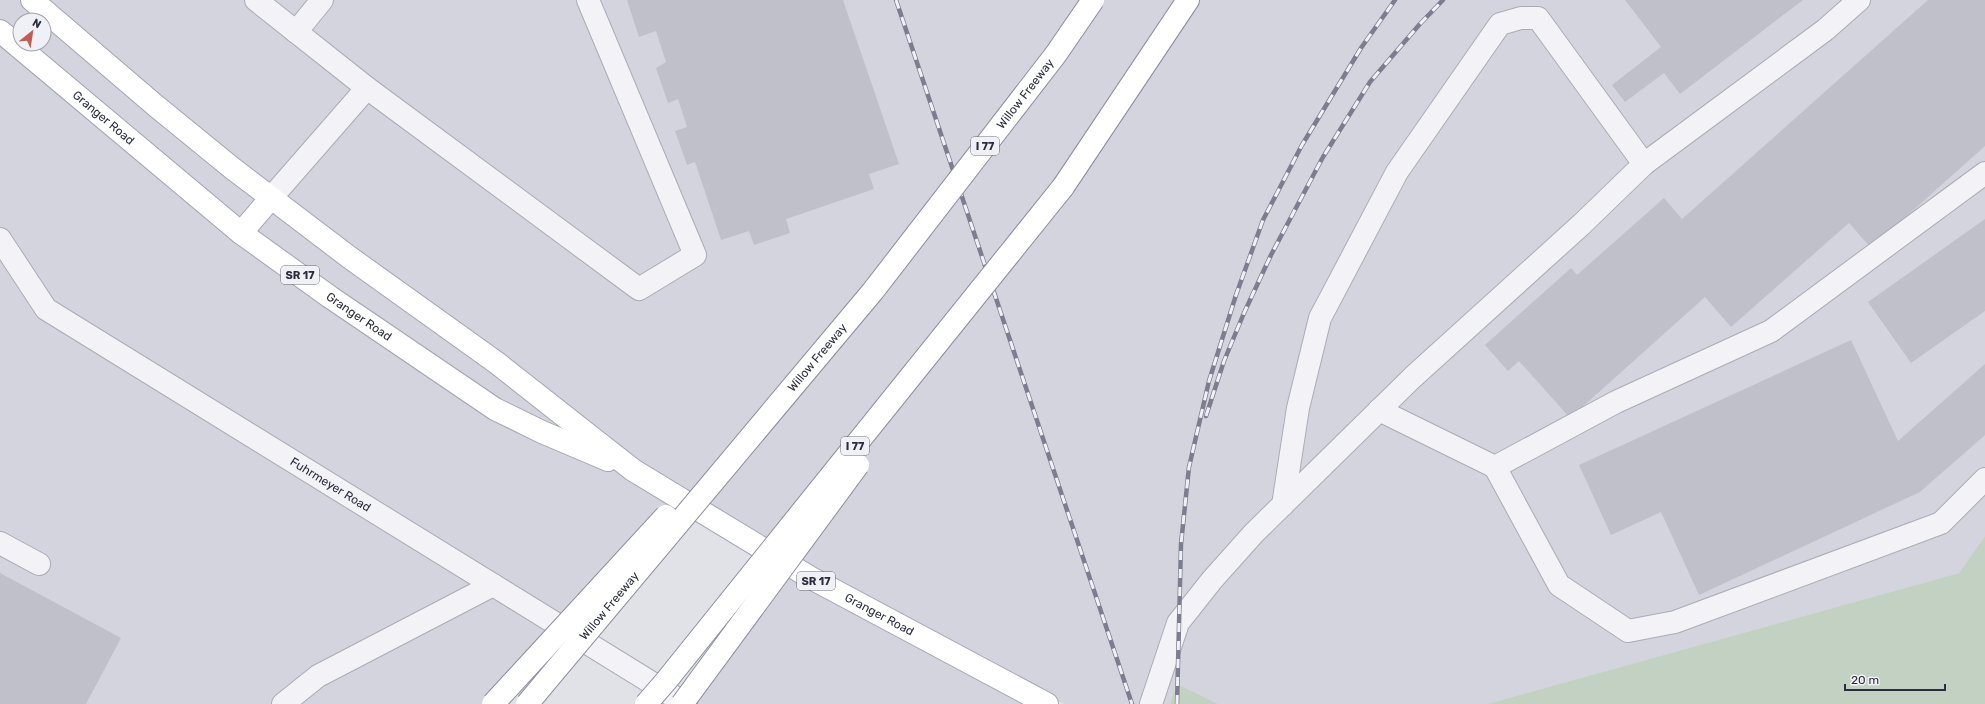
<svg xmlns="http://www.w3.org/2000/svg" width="1985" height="704" font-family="Rubik,sans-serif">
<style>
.built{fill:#d3d4dd;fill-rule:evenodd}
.green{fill:#c3d1c3}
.building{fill:#bfc0ca}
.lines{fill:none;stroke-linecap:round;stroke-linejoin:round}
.minor-casing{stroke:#aaacb5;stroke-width:24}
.major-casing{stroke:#a1a4b3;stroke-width:24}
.highway-casing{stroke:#8a8c9d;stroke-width:24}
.minor{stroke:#f3f3f7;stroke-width:22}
.major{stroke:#fff;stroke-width:22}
.highway{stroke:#fff;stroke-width:22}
.rail-casing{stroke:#7c7e90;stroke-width:4.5}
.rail{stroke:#f0f1f6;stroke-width:3;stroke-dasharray:9;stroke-linecap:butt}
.highway-bridge-casing{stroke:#8a8c9d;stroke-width:24;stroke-linecap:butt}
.highway-bridge{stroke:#fff;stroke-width:22}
.labels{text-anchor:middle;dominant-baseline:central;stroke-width:3.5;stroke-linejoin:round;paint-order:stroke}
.shield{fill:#f0f1f6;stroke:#666875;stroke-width:1}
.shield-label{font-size:11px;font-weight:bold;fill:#2b2d3e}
.street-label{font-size:12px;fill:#2b2d3e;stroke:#f0f1f6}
</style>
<rect width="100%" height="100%" fill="#e1e2e8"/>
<path class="built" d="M0 0H1985V536L1959 573 1487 704H1065L1004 681 1025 704H682L781 570 681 500 493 704H0ZM20 20H44V44H20Z"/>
<path class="green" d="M1985 536V704H1487L1959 573Z
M1177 684 1218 704H1170Z"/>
<path class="building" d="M627 0H843L899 164 869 174 874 189 786 219 790 233 754 245 749 231 721 240 695 162 687 165 675 131 687 127 678 99 668 103 656 68 666 62 656 31 639 37Z
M1625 0H1803L1680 94 1664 73 1625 102 1612 85 1661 47Z
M1928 0H1985V146L1871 248 1849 223 1731 327 1705 297 1570 418 1519 361 1508 371 1485 345 1571 268 1577 275 1664 198 1682 219Z
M1985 219V311L1911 363 1868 302Z
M1851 340 1898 441 1985 364V435L1920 492 1699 595 1661 512 1611 535 1579 465Z
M0 573 121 638 86 704H0Z"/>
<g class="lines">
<defs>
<g id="minor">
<path d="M256 0 367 88 271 198"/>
<path d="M296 32 322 0"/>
<path d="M367 88 639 289 695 255 588 0"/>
<path d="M1644 164 1825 30 1859 0"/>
<path id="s1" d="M0 239 46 309 686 704"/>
<path d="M1379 410 1495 467 1616 402 1771 331 1985 173"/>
<path d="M1495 467 1559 585 1628 631 1675 622 1941 523 1985 479"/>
<path d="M0 543 39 564"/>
<path d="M283 704 318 676 493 585"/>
<path d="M1151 704 1178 623 1212 580 1254 533 1413 377 1582 224 1644 164 1538 18H1521L1500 24 1397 172 1320 318 1298 408 1283 505"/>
</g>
<g id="major">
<path id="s2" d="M32 0 156 106 232 168 349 257 497 363 633 470 811 578 1047 704"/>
<path id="s3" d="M0 31 241 233 330 297 495 409 542 432 608 460"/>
<path d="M241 233 271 198"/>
</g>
<path id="highway" d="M1063 187 1188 0"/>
</defs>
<use href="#minor" class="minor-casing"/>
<use href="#major" class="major-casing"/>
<use href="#highway" class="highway-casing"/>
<use href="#minor" class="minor"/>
<use href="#major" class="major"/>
<use href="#highway" class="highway"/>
<defs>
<path id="rail" d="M896 0 1132 704
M1206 416 1224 361 1244 313 1271 255 1323 157 1370 82 1419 25 1443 0
M1177 704 1181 544 1189 467 1209 381 1236 295 1263 220 1302 145 1361 48 1395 0"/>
</defs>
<use href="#rail" class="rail-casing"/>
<use href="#rail" class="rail"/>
<defs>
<g id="highway-bridge">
<path d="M493 704 666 516"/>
<path id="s4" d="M527 704 873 291 1056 54 1093 0"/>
<path d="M646 704 666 681 1063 187"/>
<path d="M682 704 858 465"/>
</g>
</defs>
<use href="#highway-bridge" class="highway-bridge-casing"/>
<use href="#highway-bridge" class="highway-bridge"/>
</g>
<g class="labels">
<g class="shield">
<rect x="971" y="137" width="28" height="18" rx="3"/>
<rect x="281" y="266" width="38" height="18" rx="3"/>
<rect x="841" y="437" width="28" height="18" rx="3"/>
<rect x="797" y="572" width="38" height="18" rx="3"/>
</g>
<g class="shield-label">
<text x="985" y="146">I 77</text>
<text x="300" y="275">SR 17</text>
<text x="855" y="446">I 77</text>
<text x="816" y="581">SR 17</text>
</g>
<g class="street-label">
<text stroke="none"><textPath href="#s4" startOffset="788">Willow Freeway</textPath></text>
<text stroke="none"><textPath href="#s3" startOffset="135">Granger Road</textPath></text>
<text stroke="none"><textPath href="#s3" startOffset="459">Granger Road</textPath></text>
<text stroke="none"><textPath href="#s4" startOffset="452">Willow Freeway</textPath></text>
<text stroke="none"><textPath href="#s1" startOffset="418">Fuhrmeyer Road</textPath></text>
<text stroke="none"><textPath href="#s4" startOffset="128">Willow Freeway</textPath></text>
<text stroke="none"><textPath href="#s2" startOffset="1049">Granger Road</textPath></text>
</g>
</g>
<g transform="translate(32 32) rotate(30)"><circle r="19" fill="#f0f1f6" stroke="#a1a3ac"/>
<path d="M0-3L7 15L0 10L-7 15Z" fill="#c05e53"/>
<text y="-6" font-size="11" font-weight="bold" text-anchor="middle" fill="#2b2d3e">N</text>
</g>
<path d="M1845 684v6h100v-6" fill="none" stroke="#2b2d3e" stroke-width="2"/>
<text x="1851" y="684" font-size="12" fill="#2b2d3e" stroke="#f0f1f6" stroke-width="3" paint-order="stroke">20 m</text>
</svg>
